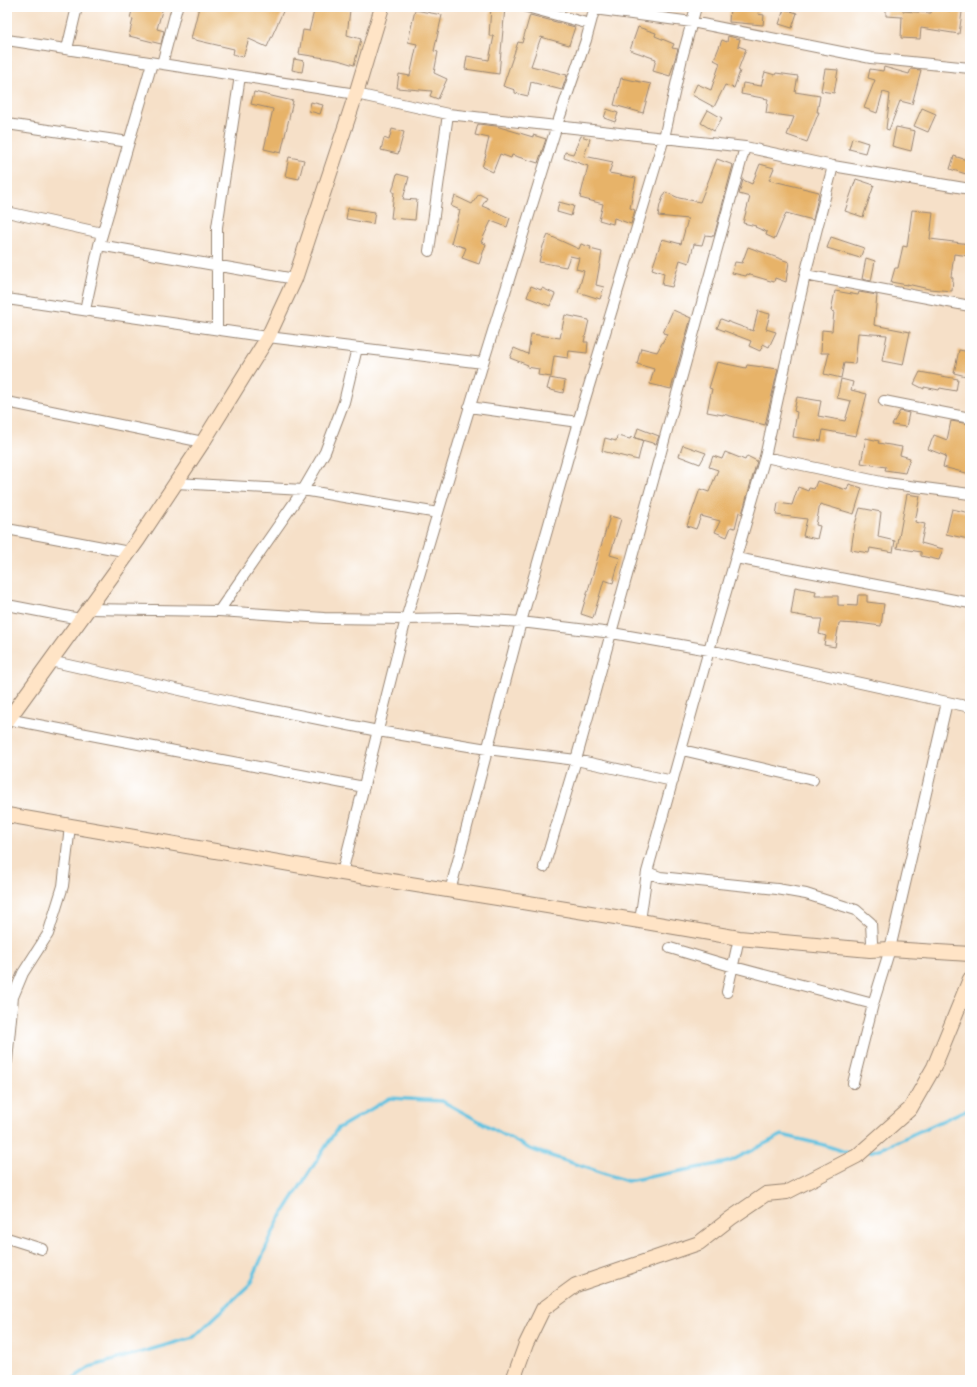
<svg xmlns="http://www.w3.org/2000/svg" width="977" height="1387" font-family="'Indie Flower',sans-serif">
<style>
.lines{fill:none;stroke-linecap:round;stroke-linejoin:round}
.stream{stroke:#63c3e1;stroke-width:3.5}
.building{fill:#e7b369}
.street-casing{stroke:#988573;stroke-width:12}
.secondary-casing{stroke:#988573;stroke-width:16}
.street{stroke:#fff;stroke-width:10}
.secondary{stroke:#ffe4c6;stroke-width:14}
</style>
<rect width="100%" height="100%" fill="#fff"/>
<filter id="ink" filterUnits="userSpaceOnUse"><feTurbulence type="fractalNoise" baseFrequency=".025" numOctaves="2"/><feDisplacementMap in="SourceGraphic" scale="8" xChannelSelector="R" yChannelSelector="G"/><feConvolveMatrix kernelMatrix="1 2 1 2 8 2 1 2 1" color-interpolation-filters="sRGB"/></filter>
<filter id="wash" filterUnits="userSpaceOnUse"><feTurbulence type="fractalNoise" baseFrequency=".012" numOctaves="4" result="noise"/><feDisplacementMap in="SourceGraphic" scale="16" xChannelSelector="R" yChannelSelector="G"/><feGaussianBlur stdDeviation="0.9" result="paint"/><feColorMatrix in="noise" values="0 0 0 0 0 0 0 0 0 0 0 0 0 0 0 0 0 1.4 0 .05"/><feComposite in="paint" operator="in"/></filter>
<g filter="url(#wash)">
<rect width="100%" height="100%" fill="#f6e0c8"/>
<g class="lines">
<path class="stream" d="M870 1152 887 1146 970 1108
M71 1380 90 1367 194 1337 250 1284 278 1221 337 1129 390 1098 442 1101 530 1149 627 1181 729 1162 782 1135 824 1145 851 1154"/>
</g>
<g id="blocks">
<path class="building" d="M133 7H163L157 29 164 31 161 44 129 36 133 19 130 18Z
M199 7H285L267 47 249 39 243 57 233 54 234 49 191 39Z
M315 7H336V8L350 10 347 35 361 39 354 65 338 60 299 54 303 30 309 31Z
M491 7H505L499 74 465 69 467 56 489 60 494 36H489Z
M730 7H760L758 14 764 15 763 25 729 22Z
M886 7H903V11L931 13 932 8 950 11V10L962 12 959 34 921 28 920 39 901 38 902 17 886 16Z
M784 9 797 13 792 28 779 24Z
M415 10 442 15 434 51 438 52 434 73 447 79 438 99 430 96 432 91 397 88 399 74 410 76 417 44 408 42Z
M530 15 575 27 569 45 541 37 531 66 567 75 562 90 531 82 528 96 515 93V90L503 86 518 42 522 43Z
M638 27 656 33 655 36 674 44 672 48 678 49 670 76 653 71 656 59 630 50Z
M728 36 740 39 738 46 746 49 738 70 740 71 734 88 725 85 714 107 692 95 697 84 711 90 720 63 714 60 722 40 727 42Z
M294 59 304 61 302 72 292 70Z
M884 67 909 74 911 69 921 70 912 104 900 101 889 130 886 129 890 94 883 92 877 113 864 108 875 80 868 78 870 69 883 71Z
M825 69 838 70 834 93 821 91Z
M765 72 775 75 776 73 798 76 795 92 820 96 817 112H819L807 142 787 135 794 117 766 113 768 99 741 94 743 83 761 86Z
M621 78 651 84 643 113 614 105Z
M254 92 293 101 281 153 264 149 273 109 251 104Z
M311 102 323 105 320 114 309 111Z
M922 108 936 114 928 132 914 126Z
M607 109 618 113 615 122 604 118Z
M708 110 722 118 714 131 701 123Z
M478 124 496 126 533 137V135L546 139 538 163 512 155 511 158 500 154 493 172 482 167 486 155 485 154 489 138 475 135Z
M896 127 915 131 911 151 892 146Z
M392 129 404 132 398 154 381 150 384 138 389 140Z
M581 136 590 139 584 156 613 162 609 173 636 178 630 208 635 210 631 224 614 218 613 224 599 220 603 204 580 198 588 166 564 158 565 152 573 154Z
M852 138 868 143 865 153 849 149Z
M954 156 970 161 966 174 950 169Z
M289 157 304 160 299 179 285 176Z
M717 159 733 165 714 236 705 235 702 245 694 244 689 263 680 260 672 287 662 285 664 273 652 269 662 239 681 244 688 219 658 216 660 205 665 192 679 198 700 202Z
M760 164 774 168 769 180 819 192 813 220 786 213 775 239 766 235 767 232 755 227 756 226 743 223 750 197 739 194 743 180 752 184Z
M397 174 409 177 403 199 417 200 415 220 391 218 394 192H392Z
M856 179 874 185 863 217 845 211Z
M479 194 487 198 482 206 510 218 507 227 491 221 481 242 486 244 479 264 462 258 466 248 451 243 460 210 451 206 455 196 472 204Z
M559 202 574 206 571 216 557 212Z
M348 208 375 212 373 224 346 219Z
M912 210 933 212 930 239 970 244V256L954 254 951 277 953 278 952 291 929 289 907 284V285L891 282 895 268H898L903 246 907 247Z
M548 235 579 249 581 244 591 247 590 249 602 252 596 285 604 287 600 299 578 292 584 271 576 269 579 258 570 256 566 267 539 262 543 246Z
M831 237 864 248 860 258 827 248Z
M748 247 789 262 786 282 775 278 774 282 747 274 746 276 732 273 735 262 742 263Z
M866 258 875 261 871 281 862 279Z
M531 286 541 290 542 288 555 294 550 306 527 297Z
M835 291 858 295 859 292 877 295 874 325 910 332 903 365 882 361 887 335 858 333 855 364 844 363 841 378 824 374 829 353H821L822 330 832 331 834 312 831 311Z
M673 310 691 318 671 389 650 384 654 369 637 364 641 348 657 352 667 334 663 333Z
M758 311 770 314 766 329 776 332 769 347 763 344 760 351 749 346 751 341 717 328 721 319 753 331Z
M565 315 589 320 584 342H588L587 353 569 351 568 358 554 356 551 377 538 375 539 369 527 367 528 365 510 358 514 348 528 354 531 334 560 338Z
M959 350 970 352V377L954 373Z
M717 362 746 368 747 365 778 369 765 425 723 414V415L707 412 712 389 709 388Z
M920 372 958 379 956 391 940 388 939 390 924 387V389L914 384Z
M550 378 565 381 563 393 547 389Z
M841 379 853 382 851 390 867 394 856 436 823 430 821 441 793 437 797 412 794 411 797 397 821 401 818 416 845 421 851 401 837 398Z
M900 411 909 413 906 427 892 425Z
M951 421 970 424V474L943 467 946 456 928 449 934 435 947 440Z
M638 428 659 436 656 444 635 438Z
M617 436 630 439 631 437 643 440 638 460 602 451 605 438 616 441Z
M866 438 879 441 878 443 902 447 900 455 910 458 905 473 885 470 886 467 861 463Z
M683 445 706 453 700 464 679 456Z
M725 452 745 460 747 456 757 461 742 514 739 512 735 528 731 527 727 537 715 532 720 521 701 516 696 529 687 526 700 489 709 492 718 470 709 467 713 456 722 459Z
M817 481 847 490 849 484 862 488 854 514 820 504 816 525 820 526 817 539 803 536 807 519 776 515 778 503 792 505 798 487 808 491 809 488 814 489Z
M907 494 920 496 915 522 925 524 921 543 943 549 939 560 921 556V552L897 548Z
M860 508 881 512 878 537 895 541 893 552 870 548 869 553 851 550 855 524Z
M952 509 970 513V532L968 539 946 534Z
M610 516 621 519 610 555 620 558 613 583 604 580 593 618 581 614Z
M795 587 816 591 815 596H838V605L857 606 858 595H867V602L884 604 881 626 858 623V624L839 623 835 647 824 645 826 636 819 634 822 619H814V618L791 614Z"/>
</g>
</g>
<g filter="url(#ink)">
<use href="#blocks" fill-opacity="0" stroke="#988573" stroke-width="1"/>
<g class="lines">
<defs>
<path id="street" d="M527 7 590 24
M594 9 692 22 871 58 970 68
M7 40 356 94 448 114 745 147 833 166 970 189
M67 49 77 7
M162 64 177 7
M7 124 129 142
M833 166 805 275 765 457 709 650 647 872 660 877 777 889 806 894 856 910 871 923 872 942 870 950
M7 212 102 233
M99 245 295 279
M429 251 448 114
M805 275 970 306
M7 299 268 337 483 363
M85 310 99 245 152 63
M217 329V227L240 76
M884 401 970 418
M7 402 203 442
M469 407 578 422
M765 457 886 483 970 494
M176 483 303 490 438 513
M7 529 129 552
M736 558 970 603
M7 605 80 619
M87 609 219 611 324 618 406 619 458 618 521 622 612 633 709 650 970 707
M219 611 303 490 325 452 344 402 357 348
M50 661 238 703 378 731 487 749 576 760 673 781
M7 719 364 787
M682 750 813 780
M544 867 576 760 745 147
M342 873 406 619 483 363 557 125 586 40 595 7
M450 891 521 622 578 422 664 138 682 58 696 7
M640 921 647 872
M670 948 734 967 873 1004
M727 992 739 938
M7 1061 13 997 23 973 48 934 63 886 70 826
M853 1083 873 1004 890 949 947 702
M7 1238 42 1249"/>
<path id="secondary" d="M7 721 138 540 203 442 268 337 295 279 356 94 382 7
M7 815 342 873 640 921 739 938 870 950 890 949 970 954
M513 1380 526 1344 543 1309 576 1285 699 1243 731 1218 766 1194 787 1192 857 1156 910 1109 934 1067 970 979"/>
</defs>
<use href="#street" class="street-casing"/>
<use href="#secondary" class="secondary-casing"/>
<use href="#street" class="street"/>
<use href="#secondary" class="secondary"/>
</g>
</g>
<rect width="977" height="1387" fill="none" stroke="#fff" stroke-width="24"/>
</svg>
